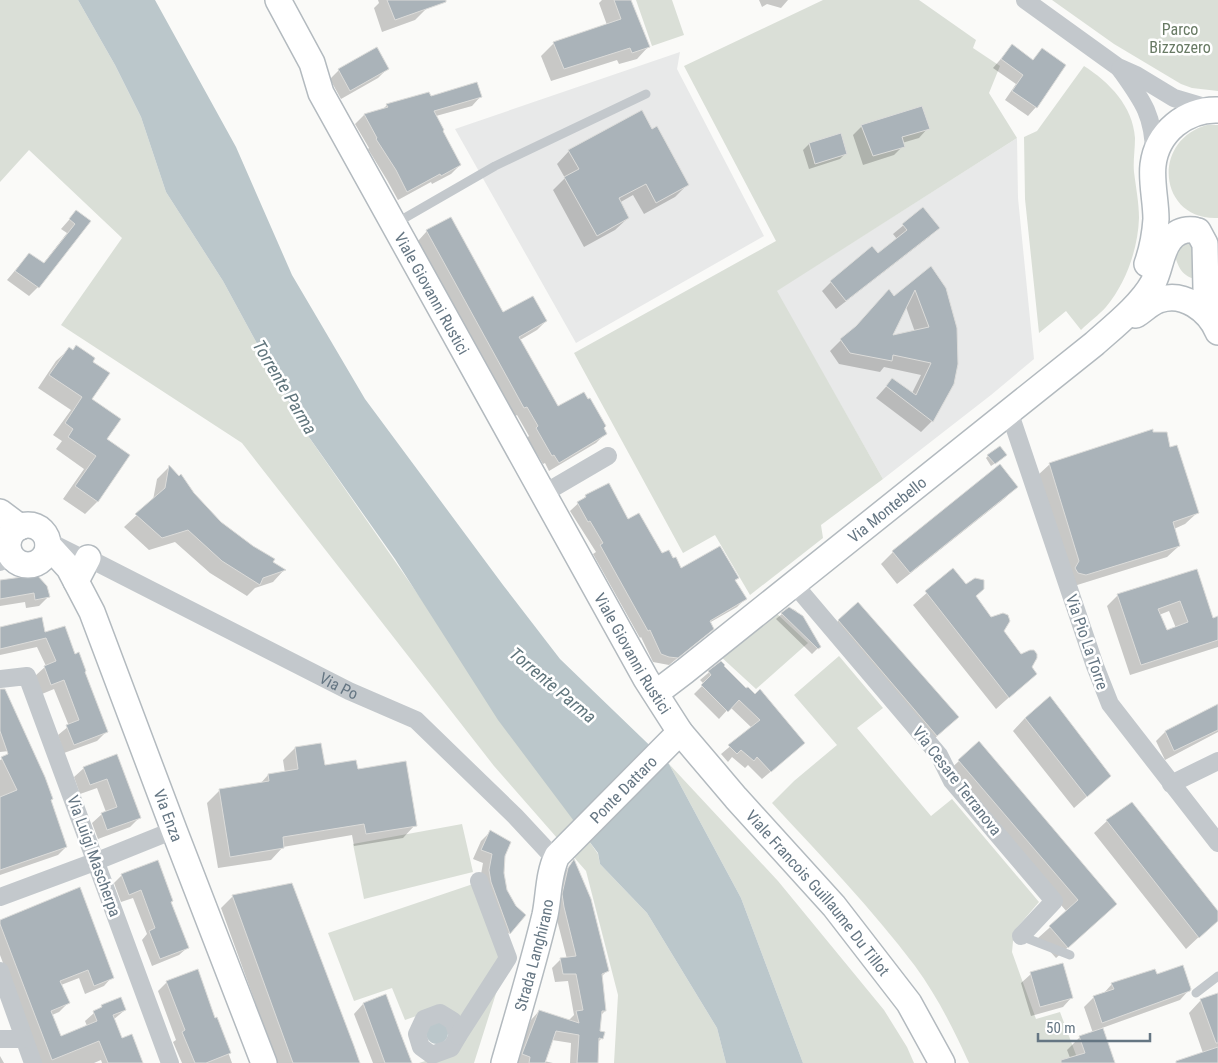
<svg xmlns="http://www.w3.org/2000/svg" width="1218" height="1063" font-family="'Roboto Condensed',sans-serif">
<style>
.built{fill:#e8e9e9}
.green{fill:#dadfd7}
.water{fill:#bbc7cb}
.shadow{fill:#0003;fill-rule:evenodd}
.building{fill:#aab3b9;stroke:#dcdcda;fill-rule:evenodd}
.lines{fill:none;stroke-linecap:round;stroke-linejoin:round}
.secondary-casing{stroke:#b3babf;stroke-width:28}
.lane{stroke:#c3c8cc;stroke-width:9}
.street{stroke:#c3c8cc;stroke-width:18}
.secondary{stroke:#fff;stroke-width:25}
.labels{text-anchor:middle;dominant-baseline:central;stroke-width:5;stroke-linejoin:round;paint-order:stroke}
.park-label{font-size:16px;fill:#687a64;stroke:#fff}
.street-label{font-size:16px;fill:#657683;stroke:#fff}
.water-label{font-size:18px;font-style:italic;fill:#60757c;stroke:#fff}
</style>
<rect width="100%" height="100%" fill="#fafaf8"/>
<path class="built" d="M680 52 677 69 764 236 576 343 455 129Z
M1017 138 1018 198 1034 359 991 395 883 479 776 291Z"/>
<path class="green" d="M0 0H78L115 65 141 117 166 192 223 281 304 430 598 854 600 864 647 913 717 1028 726 1063H614L618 995 586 871 494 766 242 443 61 325 122 238 29 150 0 182Z
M636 0H672L684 35 652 46Z
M823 0H919L976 40 973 48 1000 66 989 93 1017 138 777 291 883 479 821 525 823 538 750 595 715 535 683 553 574 353 776 241 684 66Z
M1052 0H1218V91L1192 88 1181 84 1114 44Z
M1084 66C1109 82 1133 106 1135 138 1135 150 1133 161 1134 172 1136 188 1139 203 1139 218 1138 249 1126 283 1106 307 1099 315 1089 322 1081 330L1066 311 1039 333 1025 199 1024 137 1037 131Z
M1207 125H1218V218C1159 221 1150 141 1207 125Z
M1193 239 1195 279C1178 275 1177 261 1172 246Z
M775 612 808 643 756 689 719 655Z
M839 656 883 708 857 728 931 816 952 799 1039 902 1014 931 1012 952 1036 1019 1060 1012 1079 1063H969C954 1030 937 996 915 966 872 909 821 856 772 803L794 781 837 745 794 695Z
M669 764 778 881 884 1010 907 1047 914 1063H803L741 898Z
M462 824 473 872 364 899 353 844Z
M473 884 505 965 474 1063H419L460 1050 445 1006 405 1020 392 988 354 1001 328 933Z"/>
<path class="water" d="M78 0H155L236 147 292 275 365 399 503 585 560 659 669 764 741 898 803 1063H726L717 1028 647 913 600 864 598 853 498 720 395 559 304 430 223 281 166 192 141 117 115 65Z
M426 1033a11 11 0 1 1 22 0a11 11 0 1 1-22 0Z"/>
<path class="shadow" d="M378 0H425L428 7 415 20 382 32 374 8 379 3Z
M602 0H629L649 46 637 59 619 64 617 60 551 81 541 56 554 43 607 25 599 3Z
M759 0H788L781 8 767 4 762 7Z
M1012 46 1032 61 1042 50 1036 107 1028 116 1005 100 1016 84 993 68Z
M387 69 378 78 341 99 330 79 339 70Z
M481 96 472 106 436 116 441 131 460 165 451 174 432 184 431 182 398 200 387 180 368 149 369 148 355 124 364 115 381 111 387 105 431 98Z
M862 126 928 128 919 138 902 143 903 146 894 155 863 165 853 135Z
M652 130 687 185 675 197 644 214 633 195 619 203 628 218 615 230 584 247 553 190 565 178 557 164 569 151Z
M809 144 846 153 840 159 809 169 803 150Z
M923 209 938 228 929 237 836 309 822 291 831 282 878 255 897 239 893 234Z
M76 212 90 221 38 287 29 296 7 280 29 254 43 264 67 233 61 229Z
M427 231 503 314 546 321 537 330 520 340 557 407 588 401 605 434 596 443 549 471 545 463 543 464 527 438 529 436 517 415 514 417 418 241Z
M931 268 932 421 921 432 876 398 892 380 912 393 921 375 884 367 880 372 839 364 830 351 841 340ZM906 307 915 332 891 337Z
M69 349 91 362 90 399 106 440 129 456 97 502 85 514 63 499 84 469 56 449 62 441 53 435 71 410 38 388 56 361Z
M1169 449 1197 513 1185 524 1174 529 1179 546 1167 557 1074 586 1038 475 1050 464Z
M988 456 1003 458 991 466 986 458Z
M169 467 220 523 271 562 284 570 273 582 255 588 247 596 210 573 175 542 149 550 124 527 153 500 157 479Z
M1016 487 1004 499 897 584 881 564 893 552Z
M586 496 627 520 662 555 681 569 737 578 734 581 745 599 737 607 709 623 713 629 669 665 653 662 641 637 640 638 593 554 596 552 570 511Z
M953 570 1035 674 996 709 913 605Z
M1196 571 1212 620 1218 618V647L1130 675 1107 606 1118 595ZM1169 611 1176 628 1166 632 1159 615Z
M0 582 49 596 39 606 26 608 25 602 0 606Z
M789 608 795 610 804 620 819 647 812 654 776 619Z
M839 620 945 729 924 748 827 633Z
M0 628 44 633 74 655 84 672 106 732 97 741 64 753 58 735 69 726 54 689 42 694 35 676 46 666 37 647 0 655Z
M721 662 795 751 762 779 748 765 745 768 732 757 728 762 721 754 752 728 730 707 719 719 694 694 704 684 700 680Z
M0 697 18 750 0 752Z
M1218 705V732L1165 760 1156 741 1165 732Z
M1025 718 1110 776 1074 808 1013 731Z
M30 748 66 847 58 855 0 875V760Z
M295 748 324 766 357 770 415 825 403 838 354 846 352 835 283 847 271 860 218 868 207 803 219 791 260 784 268 775 285 773 283 760Z
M117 756 139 818 130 827 98 839 92 823 102 814 106 812 97 788 80 794 74 777 84 768Z
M959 761 1104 915 1056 958 1038 938 1067 912 947 772Z
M1132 803 1218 913V919L1186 949 1094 833 1107 821Z
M490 832 504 856 502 873 506 891 515 907 524 915 501 942 480 880 483 863 473 859 481 841Z
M573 862 608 970 601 977 605 1011 600 1016 599 1031 602 1038 598 1042 596 1063H570L571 1043 552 1040 544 1061 553 1063H518L515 1062 531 1020 539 1011 568 1021 574 1015 568 981 555 982 552 968 560 960 567 959 556 916 560 877Z
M122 875 170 902 187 948 179 955 152 966 142 940 147 934 133 898 121 902 114 883Z
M233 896 359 1063H277L221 908Z
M0 921 112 977 104 986 85 994 79 978 61 985 68 1003 59 1012 52 1015 60 1037 87 1026 85 1021 102 1006 125 1010 113 1020 121 1039 143 1063H102L101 1060 94 1063H41L0 955Z
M1031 974 1072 997 1063 1007 1031 1016 1021 983Z
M1156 976 1189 990 1180 1000 1102 1028 1114 1063H1072L1067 1050 1080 1037 1093 1033 1084 1007 1093 998 1103 994 1112 984Z
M167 982 216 1019 232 1063H182L173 1042 176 1040 158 991Z
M1218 994V1063H1188L1203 1053 1189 1013 1201 1000Z
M386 996 411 1063H373L354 1014 363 1004Z
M0 1056 4 1063H0Z"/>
<path class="building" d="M387 0H446V2L395 20Z
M614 0H631L650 47 632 53 630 48 564 69 553 42 621 19Z
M1012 44 1033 60 1042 48 1066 65 1037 108 1012 91 1023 75 1001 59Z
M377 47 389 69 350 91 338 69Z
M477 82 482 97 434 111 444 130 443 131 461 165 441 176 440 174 407 192 396 170 376 139 377 138 364 114 388 107 386 104 429 92 431 96Z
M922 106 930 129 902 137 905 147 873 156 861 125Z
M642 110 652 129 657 126 689 185 656 203 646 184 619 198 629 218 597 236 564 177 579 169 568 150Z
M841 133 847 154 815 164 809 143Z
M923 207 940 228 846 301 830 281 872 246 878 253 907 230 902 224Z
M76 210 91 221 39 288 15 271 29 253 44 263 75 224 69 219Z
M451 217 503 312 533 296 547 321 519 337 558 406 584 392 588 399 590 398 606 426 604 428 607 434 559 463 554 455 552 456 536 428 538 426 527 407 524 408 426 230Z
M931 266 946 288 957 328 958 364 954 384 933 422 886 386 892 378 916 395 931 363 893 355 892 361 850 353 840 339 856 326 889 289 894 296ZM915 290 929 327 893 335Z
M76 345 95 358 93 362 110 373 92 399 121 419 107 439 130 455 98 502 75 486 96 456 68 437 73 429 65 423 82 397 49 375 69 347 73 350Z
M1153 429V432H1167L1170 447 1177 445 1199 513 1173 522 1180 546 1086 575 1078 573 1075 568 1079 561 1049 463Z
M1000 446 1007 455 995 464 987 455Z
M1000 464 1018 487 910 573 892 551Z
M169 465 179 476 181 474 194 493 221 522 253 546 275 559 273 562 286 570 263 578 260 585 222 561 188 530 162 538 135 514 165 488Z
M609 483 628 519 639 513 662 553 669 550 673 558 676 557 681 568 720 546 739 578 735 580 747 599 710 621 714 629 678 658 669 657 661 654 650 630 648 631 600 545 603 543 590 521 588 522 577 502 586 497 585 495Z
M953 568 966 584 975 578 984 580V589L976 596 991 617 1003 613 1008 615 1010 621 1004 631 1021 654 1030 650H1034L1037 654V658L1032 667 1037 674 1009 698 925 591Z
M1197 569 1213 618 1218 616V640L1141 665 1117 594ZM1180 601 1188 622 1167 630 1158 609Z
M37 575 47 586 50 597 35 600 34 593 0 599V580Z
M858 602 959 717 937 736 838 620Z
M789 607 803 616 821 647 818 649 781 613Z
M42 617 45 632 65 626 75 654 79 652 86 671 85 672 108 732 74 745 66 725 79 720 64 680 51 685 44 666 56 661 46 638 0 649V627Z
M721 661 725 665 724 666 746 688 748 687 755 694 760 689 805 743 771 772 757 757 754 761 741 750 737 754 728 745 760 720 739 700 728 712 701 685 711 675 708 671Z
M0 689H5L45 777 53 799 51 800 67 847 0 870V797L17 790 1 757 8 754 0 731Z
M1050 696 1111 776 1087 797 1025 718Z
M1218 704V730L1174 751 1165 731Z
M979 741 1117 904 1068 948 1049 926 1078 900 958 760Z
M321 743 325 765 356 760 358 769 406 761 417 826 366 834 364 824 283 837 284 848 230 857 219 789 269 781 268 774 298 769 295 747Z
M117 754 141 818 107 830 101 813 117 807 107 779 90 785 83 767Z
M1132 802 1218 911V921L1199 938 1106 820Z
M490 830 511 842 505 856 504 873 507 890 516 906 526 915 510 934 491 882 489 870 492 854 481 850Z
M574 859 591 899 609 971 602 974 606 1011H602L600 1031 605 1032 603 1039 599 1038 598 1063H577L579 1035 556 1031 545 1063H529L530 1057 522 1054 539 1010 579 1023 576 1011 583 1010 576 974H563L560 958 576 956 564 907 562 894 568 868Z
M158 860 173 901 171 902 189 948 160 959 149 931 155 928 141 890 129 895 121 874Z
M292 883 354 1046 360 1063H293L232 895Z
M80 887 114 978 94 986 88 970 60 981 70 1003 51 1011 61 1036 97 1021 93 1011 102 1007 101 1005 121 997 126 1010 113 1015 122 1038 132 1034 143 1063H108L99 1041 52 1060 0 924V920Z
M1063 963 1073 998 1040 1007 1030 972Z
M1183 965 1191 989 1190 991 1102 1023 1093 996 1114 989 1111 983 1155 969 1157 974Z
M198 969 215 1018 217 1017 231 1053 206 1063H195L182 1032 185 1030 166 981Z
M1218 993V1043H1216L1200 999Z
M386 994 400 1032 412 1063H385L363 1003Z
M1103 1028 1115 1063H1061V1060L1085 1053 1079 1036Z
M1218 1047V1063H1176V1061Z"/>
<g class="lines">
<defs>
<g id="secondary">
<path id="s2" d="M278 0 312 63 321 93 646 679 680 732 736 798 834 906 909 1003 942 1063"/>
<path d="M1198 231 1205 244 1206 289 1215 322"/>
<path d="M1147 264C1152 250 1155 234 1156 219 1156 201 1151 182 1153 165 1157 132 1186 109 1218 110"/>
<path d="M1136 315C1144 310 1150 303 1159 300 1183 291 1209 310 1218 332"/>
<path d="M0 512 20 527"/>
<circle cx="28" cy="545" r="20"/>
<path id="s3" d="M48 545 69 568 92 612 174 830 264 1063"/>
<path d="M76 581 88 558"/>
<path id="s4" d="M656 693 685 671 1094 344C1113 327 1141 305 1153 283 1160 270 1161 251 1170 240 1176 232 1184 229 1194 230"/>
<path id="s5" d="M504 1063C518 1014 533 965 545 915 549 896 548 874 557 856L680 732"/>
</g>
</defs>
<use href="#secondary" class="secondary-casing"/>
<path class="lane" d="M396 223 495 166 646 94
M1021 936 1070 955
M1196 993 1218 976"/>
<g class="street">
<path d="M1025 0 1118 67 1136 75 1174 98 1211 109"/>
<path d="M1120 69C1142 100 1154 115 1154 154"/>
<path d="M1008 413 1012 420 1095 666 1110 704 1218 843"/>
<path d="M543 494 608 456"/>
<path id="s1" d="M52 543 82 558H88L349 691 416 720 515 816 555 859"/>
<path d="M0 562 11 555"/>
<path d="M794 584 939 755 952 781 1054 901 1021 936"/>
<path d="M0 679 27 676 170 1063"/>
<path d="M1171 784 1218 761"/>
<path d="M0 897 97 861 174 830"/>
<path d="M0 971 33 1063"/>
<path d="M440 1013 453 1021 458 1036 451 1048 432 1055 421 1047 417 1034 424 1019Z"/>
<path d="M458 1036 508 958 479 881"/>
<path d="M0 1039H24"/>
</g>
<use href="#secondary" class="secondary"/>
</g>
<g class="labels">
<g class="park-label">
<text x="1180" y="29">Parco<tspan x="1180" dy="18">Bizzozero</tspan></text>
</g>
<g class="street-label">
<text stroke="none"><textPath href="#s2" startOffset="332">Viale Giovanni Rustici</textPath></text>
<text stroke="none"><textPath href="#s4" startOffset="295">Via Montebello</textPath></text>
<text transform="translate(1087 642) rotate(71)">Via Pio La Torre</text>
<text stroke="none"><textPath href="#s2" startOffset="744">Viale Giovanni Rustici</textPath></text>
<text stroke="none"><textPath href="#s1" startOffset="321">Via Po</textPath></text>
<text transform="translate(957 781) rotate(52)">Via Cesare Terranova</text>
<text stroke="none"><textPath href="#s5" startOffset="308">Ponte Dattaro</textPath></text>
<text stroke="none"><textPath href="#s3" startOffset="298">Via Enza</textPath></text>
<text transform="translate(94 856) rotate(70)">Via Luigi Mascherpa</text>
<text stroke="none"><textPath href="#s2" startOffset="1048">Viale Francois Guillaume Du Tillot</textPath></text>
<text stroke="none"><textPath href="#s5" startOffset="112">Strada Langhirano</textPath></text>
</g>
<g class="water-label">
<text transform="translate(285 387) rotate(59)">Torrente Parma</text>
<text transform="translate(553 685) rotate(40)">Torrente Parma</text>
</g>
</g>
<path d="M1038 1033v8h112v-8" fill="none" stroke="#657683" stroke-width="2.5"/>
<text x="1046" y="1033" font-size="15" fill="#657683" stroke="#ffffff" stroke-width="4" paint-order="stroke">50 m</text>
</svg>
